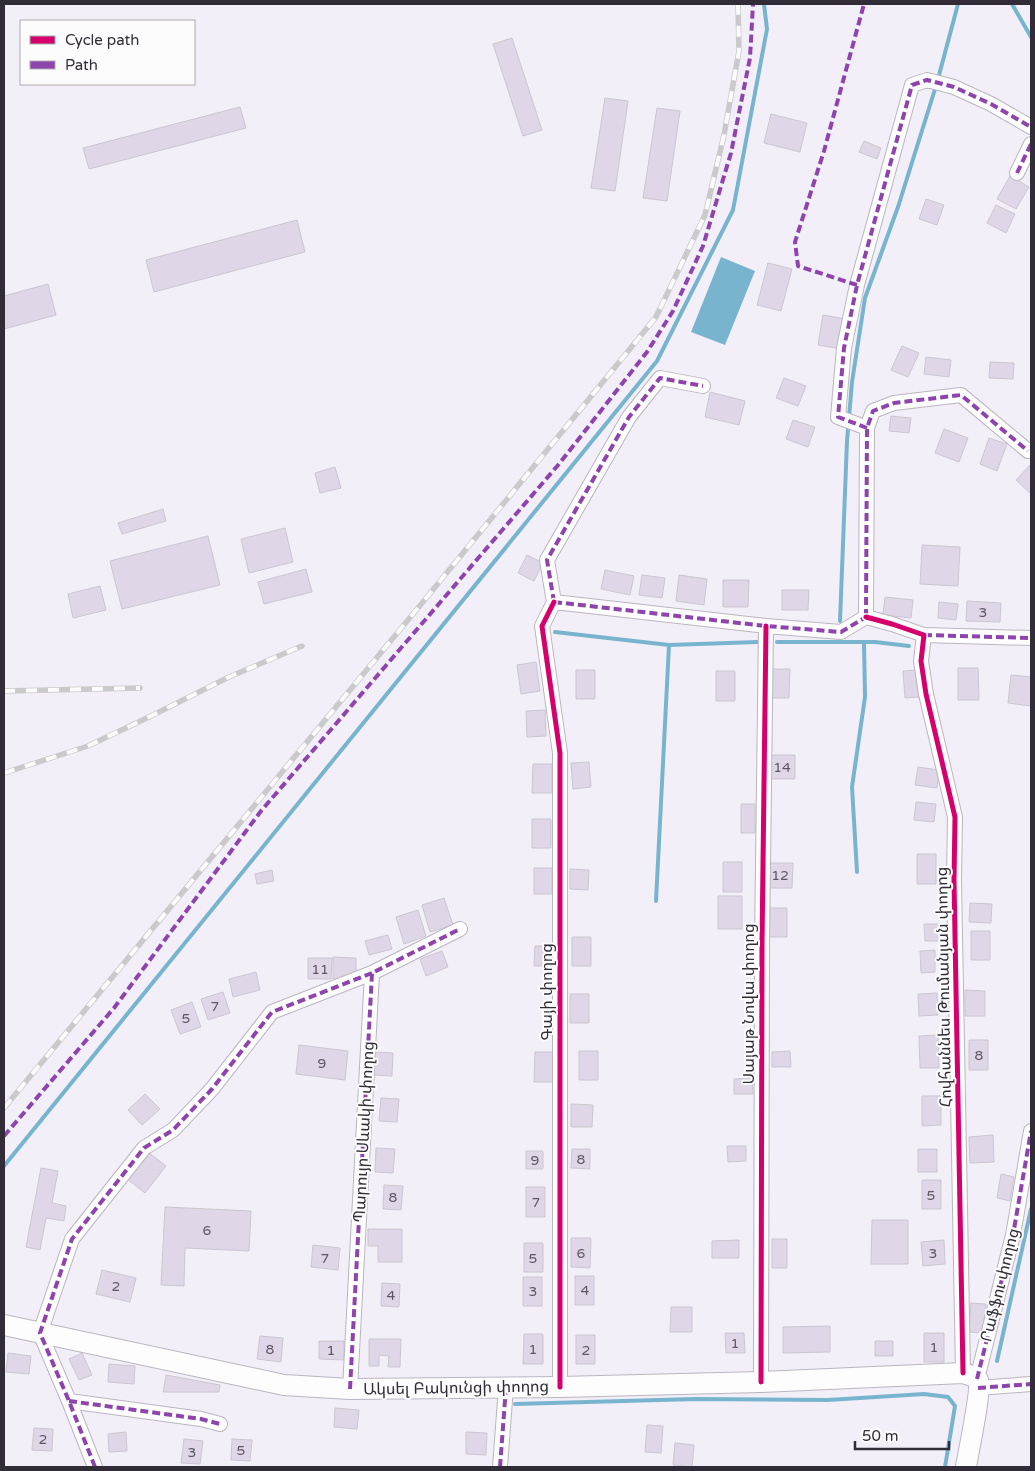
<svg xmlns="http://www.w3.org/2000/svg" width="1035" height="1471" font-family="'Varela Round','Noto Sans Armenian',sans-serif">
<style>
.water{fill:#79b4ce}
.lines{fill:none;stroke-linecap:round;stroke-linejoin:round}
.stream{stroke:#79b4ce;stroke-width:4}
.building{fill:#dfd7e8;stroke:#cbc7d0}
.minor-casing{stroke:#bab6c0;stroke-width:16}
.secondary-casing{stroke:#bab6c0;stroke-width:22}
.minor{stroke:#fdfdfe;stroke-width:14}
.secondary{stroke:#fdfdfe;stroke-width:20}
.rail-casing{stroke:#cac9cb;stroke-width:5.5}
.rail{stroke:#fcfcfc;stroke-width:4;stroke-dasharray:11;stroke-linecap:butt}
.quiet{stroke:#8e44ad;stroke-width:4;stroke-dasharray:8 4;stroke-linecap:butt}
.cycleway-casing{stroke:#fcfcfc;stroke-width:8}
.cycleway{stroke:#d6006c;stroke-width:5}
.labels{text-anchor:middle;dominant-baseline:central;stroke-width:4;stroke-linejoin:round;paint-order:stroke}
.number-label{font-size:14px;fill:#5c5763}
.street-label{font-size:16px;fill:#312c37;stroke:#fcfcfc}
</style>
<rect width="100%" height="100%" fill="#f3eff9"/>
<path class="water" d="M721 257 755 271 725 345 691 332Z"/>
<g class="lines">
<path class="stream" d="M1012 4 1031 37
M938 79 958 4
M840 621 847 441 852 382 865 298 898 207 936 86
M555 632 669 645 758 642
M777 642H875L909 646
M857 872 852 787 865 697 864 642
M656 901 669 645
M4 1166 657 361 733 210 767 29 764 4
M997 1361 1031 1209
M515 1404 696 1399 828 1400 924 1394 948 1397 955 1406 945 1467"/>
</g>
<path class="building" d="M512 38 542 130 523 136 493 44Z
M605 98 628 101 615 191 591 188Z
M240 107 246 128 89 169 83 148Z
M657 108 680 111 667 201 643 198Z
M771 114 807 123 800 152 764 143Z
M864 141 881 148 877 159 859 152Z
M1010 176 1029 187 1016 209 997 199Z
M926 199 944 205 937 225 919 219Z
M996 205 1015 214 1006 233 987 223Z
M297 220 305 252 154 292 146 260Z
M768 263 792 269 781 311 757 305Z
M48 284 56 315 4 329V296Z
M823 315 846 319 841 349 818 345Z
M902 346 919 353 908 377 891 370Z
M926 357 951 360 949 377 924 374Z
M990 362 1014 363 1013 379 989 378Z
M784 378 806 386 798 406 776 398Z
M710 392 745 401 739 425 705 417Z
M891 416 911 418 909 433 889 431Z
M793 420 815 427 808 447 786 439Z
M944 429 968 438 959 462 935 453Z
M989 438 1007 444 997 471 980 464Z
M1031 464V494L1016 480Z
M335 467 341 488 320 493 315 473Z
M163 509 166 521 122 534 118 523Z
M285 528 293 562 249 573 241 539Z
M208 536 220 585 122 609 110 561Z
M922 545 960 547 958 586 920 584Z
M527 555 543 563 534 581 518 573Z
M306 569 312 592 264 604 258 582Z
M605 570 634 576 630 595 601 589Z
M642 575 665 578 662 598 639 595Z
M679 575 707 579 704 605 676 601Z
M723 580H749L748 607H723Z
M100 586 106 610 73 618 68 594Z
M782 590H809L808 610H782Z
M885 597 913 600 911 618 883 615Z
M967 601 1001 603 1000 622 966 621Z
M939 602 958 604 956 620 938 618Z
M536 662 540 691 521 694 517 665Z
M958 668H978L979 700H958Z
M770 669H790L789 698H770Z
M576 670H595V699H576Z
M917 670 919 697 905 698 903 671Z
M716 671H735V701H716Z
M1011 675 1031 677V706L1008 703Z
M545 710 546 736 527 737 526 711Z
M769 755H795V779H769Z
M589 762 591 787 573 789 571 763Z
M533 764H552V793H532Z
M918 767 939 770 937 788 915 785Z
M916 802 936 804 934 822 914 820Z
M741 804H755V833H741Z
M532 819H551V848H532Z
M917 854H936V884H917Z
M723 862H742V892H723Z
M768 863H793L792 888H768Z
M534 868H552V894H534Z
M570 869 589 870 588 890 570 889Z
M272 870 274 881 257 884 255 874Z
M718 896H742V929H718Z
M444 898 453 925 430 932 422 905Z
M970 903 992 904 991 923 969 922Z
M768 908H787V937H768Z
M418 910 426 936 404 944 396 917Z
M924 924H944V941H925Z
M971 931H990V960H971Z
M388 935 392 949 369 955 365 941Z
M572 937H591V966H572Z
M535 946H553V966H534Z
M935 950V972L921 973 920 951Z
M442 951 448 967 426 976 420 959Z
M333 957 356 958V979H333Z
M308 958H332L331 979H308Z
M256 972 260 990 233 997 229 979Z
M965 990 985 991V1016H965Z
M223 992 230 1013 208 1020 201 999Z
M937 993 938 1015 919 1016 918 994Z
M570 994H589V1023H570Z
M192 1002 201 1027 180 1034 171 1010Z
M938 1035 939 1068H920L919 1036Z
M969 1040H988V1070H969Z
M299 1045 348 1051 345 1080 296 1074Z
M579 1051H598V1080H579Z
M790 1051 791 1067H772V1052Z
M375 1052 393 1053 392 1076 373 1075Z
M535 1052H554V1082H534Z
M752 1078 753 1094H734V1079Z
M145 1094 160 1109 142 1125 128 1110Z
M922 1096H941V1125L922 1126Z
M381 1098 399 1099 397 1122 379 1121Z
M571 1104 593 1105 592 1127H571Z
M993 1135 994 1162 970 1163 969 1137Z
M727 1146H746V1161L728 1162Z
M376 1148 395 1149 393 1173 375 1172Z
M572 1149H590V1169L571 1168Z
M918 1149H937V1172H918Z
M526 1151H543V1169H526Z
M148 1152 166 1166 145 1193 127 1179Z
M41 1168 58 1171 52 1203 66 1206 64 1221 46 1218 40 1250 26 1247Z
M1001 1174 1014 1177 1010 1201 997 1198Z
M922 1180H941V1209H922Z
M384 1185 403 1186 401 1210 383 1209Z
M526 1187H545V1217H526Z
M165 1207 251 1211 249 1251 185 1248 184 1286 161 1285Z
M872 1220H908V1264H871Z
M368 1229H402V1262H378V1246H368Z
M571 1238H591L590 1268 571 1267Z
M772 1239H787V1268H772Z
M739 1240V1258H712V1241Z
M944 1240 945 1264 923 1266 921 1242Z
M524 1243H543V1272H524Z
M313 1245 340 1248 338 1270 311 1267Z
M102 1270 136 1278 130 1302 96 1294Z
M575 1276H594V1305H575Z
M523 1277H542V1306H523Z
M382 1283 400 1284 399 1307 381 1306Z
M971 1303 986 1304 983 1333 969 1332Z
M671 1307H692V1332H670Z
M830 1326V1352L783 1353V1327Z
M725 1333H744L745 1353H726Z
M924 1333H944V1362H924Z
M524 1334H543V1364H523Z
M576 1335H595V1364H576Z
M260 1336 283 1338 281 1362 257 1359Z
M369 1339H401L400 1367H388L389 1356 379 1355V1366H369Z
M319 1341H344V1360L319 1359Z
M875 1341H893V1356H875Z
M8 1353 31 1356 29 1374 6 1372Z
M82 1353 92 1375 79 1380 69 1359Z
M109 1364 135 1366 134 1384 108 1382Z
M166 1375 220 1385 219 1392H163Z
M335 1408 359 1410 357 1429 334 1427Z
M647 1425 663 1426 661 1453 645 1452Z
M34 1428 53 1429 52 1451 32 1450Z
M126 1432 127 1451 109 1452 108 1434Z
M466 1432 487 1433 486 1455 466 1454Z
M184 1439 203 1441 200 1464 181 1463Z
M232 1439 252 1440 250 1461 231 1460Z
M675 1443 694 1445 692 1467 673 1465Z"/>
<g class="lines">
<defs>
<path id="minor" d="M1017 173 1031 144
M867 428 838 417 844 348 857 285 912 85 927 80 954 87 991 104 1031 127
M554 602 542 626 560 753V1387
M554 602 766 626 841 632 866 617
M554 602 547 560 629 417 660 378 703 386
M866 617 892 624 924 635 921 661 926 694 955 817 954 880 963 1373
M866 617 867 428 873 411 894 403 961 395 1028 451
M924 635 1031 638
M977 1379 1013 1235 1031 1131
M761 1382 762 944 766 626
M978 1388 1031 1384
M350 1389 372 973 460 929
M69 1401 201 1419 220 1424
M95 1467 69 1401 40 1333 72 1239 144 1148 173 1130 212 1089 272 1012 372 973
M500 1467 506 1387"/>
<path id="secondary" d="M4 1325 284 1385 350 1389 560 1387 761 1382 963 1373C968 1375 975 1376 978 1380 982 1389 968 1454 966 1467"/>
</defs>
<use href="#minor" class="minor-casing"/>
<use href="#secondary" class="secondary-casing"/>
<use href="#minor" class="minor"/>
<use href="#secondary" class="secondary"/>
<defs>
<path id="rail" d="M4 691 140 688
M4 773 88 746 149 717 229 677 302 646
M4 1108 427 597 656 317 705 215 724 135 739 51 738 4"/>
</defs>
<use href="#rail" class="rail-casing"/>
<use href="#rail" class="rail"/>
<path class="quiet" d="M1017 173 1031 144
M857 285 798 266 795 242 824 151 864 4
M867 428 838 417 844 348 857 285 912 85 927 80 954 87 991 104 1031 127
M554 602 766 626 841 632 866 617
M554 602 547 560 629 417 660 378 703 386
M866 617 867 428 873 411 894 403 961 395 1028 451
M924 635 1031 638
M4 1136 114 1008 261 811 559 464 647 352 673 311 703 246 731 153 750 58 753 4
M977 1379 1013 1235 1031 1131
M978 1388 1031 1384
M350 1389 372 973 460 929
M69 1401 201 1419 220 1424
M95 1467 69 1401 40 1333 72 1239 144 1148 173 1130 212 1089 272 1012 372 973
M500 1467 506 1387"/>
<defs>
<path id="cycleway" d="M554 602 542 626 560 753V1387
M866 617 892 624 924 635 921 661 926 694 955 817 954 880 963 1373
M761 1382 762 944 766 626"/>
</defs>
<use href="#cycleway" class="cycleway-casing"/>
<use href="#cycleway" class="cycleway"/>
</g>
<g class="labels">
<g class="number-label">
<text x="983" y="612">3</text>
<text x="782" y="767">14</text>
<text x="780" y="875">12</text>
<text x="320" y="969">11</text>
<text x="215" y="1006">7</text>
<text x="186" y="1018">5</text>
<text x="979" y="1055">8</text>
<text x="322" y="1063">9</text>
<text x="581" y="1159">8</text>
<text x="535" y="1160">9</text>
<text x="931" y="1195">5</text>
<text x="393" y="1197">8</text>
<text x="536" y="1202">7</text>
<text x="207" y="1230">6</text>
<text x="581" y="1253">6</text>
<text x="933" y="1253">3</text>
<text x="325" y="1258">7</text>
<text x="533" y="1258">5</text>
<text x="116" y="1286">2</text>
<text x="585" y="1290">4</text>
<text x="533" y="1291">3</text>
<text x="391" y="1295">4</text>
<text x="735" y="1343">1</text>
<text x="934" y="1347">1</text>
<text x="270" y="1349">8</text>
<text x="533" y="1349">1</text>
<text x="331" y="1350">1</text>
<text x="586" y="1350">2</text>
<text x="43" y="1439">2</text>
<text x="241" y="1450">5</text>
<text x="192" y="1452">3</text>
</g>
<g class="street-label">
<text transform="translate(944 987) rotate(-91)">Հովհաննես Թումանյան փողոց</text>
<text transform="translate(547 992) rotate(-90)">Գայի փողոց</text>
<text transform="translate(749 1004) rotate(-90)">Սայաթ Նովա փողոց</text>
<text transform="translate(364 1132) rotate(-87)">Պարույր Սևակի փողոց</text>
<text transform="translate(1000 1285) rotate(-76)">Րաֆֆու փողոց</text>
<text transform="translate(456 1388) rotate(-1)">Ակսել Բակունցի փողոց</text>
</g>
</g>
<rect width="1035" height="1471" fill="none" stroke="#312c37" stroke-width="10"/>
<rect x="20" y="20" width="175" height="65" fill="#fcfcfc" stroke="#aba9ad"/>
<rect x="30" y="36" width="25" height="8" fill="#d6006c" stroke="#aba9ad"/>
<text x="65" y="45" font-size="15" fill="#312c37">Cycle path</text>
<rect x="30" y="61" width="25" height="8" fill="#8e44ad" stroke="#aba9ad"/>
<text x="65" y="70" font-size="15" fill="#312c37">Path</text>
<path d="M855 1441v8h94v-8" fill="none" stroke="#312c37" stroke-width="2.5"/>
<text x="862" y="1441" font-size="15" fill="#312c37" stroke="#fcfcfc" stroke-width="4" paint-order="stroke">50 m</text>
</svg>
